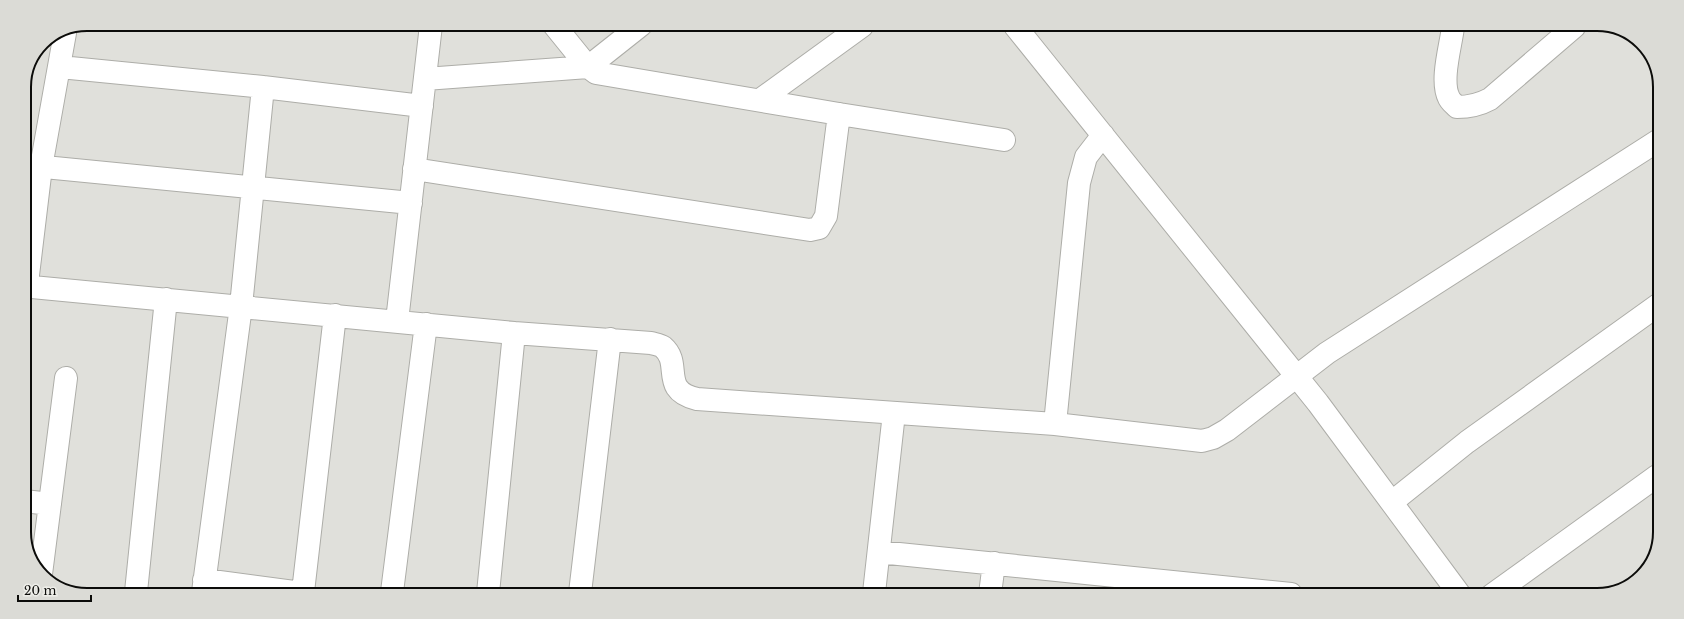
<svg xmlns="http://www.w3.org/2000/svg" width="1684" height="619" font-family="'Libre Baskerville',serif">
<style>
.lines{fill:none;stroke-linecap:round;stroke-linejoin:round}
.minor-casing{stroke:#adada8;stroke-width:24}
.minor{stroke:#fff;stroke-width:22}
.rim{fill:none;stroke:#0c0c0a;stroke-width:2}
</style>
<rect width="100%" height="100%" fill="#e0e0db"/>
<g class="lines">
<defs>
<path id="minor" d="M554 25 588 67 596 73 839 114 1004 140
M1015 26 1318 403 1460 595
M1453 27C1451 45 1440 81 1449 98 1450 101 1454 104 1457 107 1470 107 1479 105 1490 99L1574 27
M65 33 41 167 28 275V283L32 287 514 333 651 343C654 344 660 345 663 347 683 364 659 390 697 399L1055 424 1202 441 1213 438 1227 430 1327 353 1659 140
M60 67 263 87 422 106
M425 79 588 67 641 25
M760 100 862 26
M24 165 411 203
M414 169 810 230 819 228 826 216 839 114
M397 321 431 25
M1055 424 1079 183 1086 157 1103 135
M24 501 50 504
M1392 502 1467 442 1658 305
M879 552 1291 594
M41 574 66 378
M204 580 294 592
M136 592 166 299
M203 592 241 306 263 87
M303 592 335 315
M392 592 426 324
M488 593 514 333
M580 593 610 339
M874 593 894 413
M990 594 994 563
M1492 595 1657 476"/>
</defs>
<use href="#minor" class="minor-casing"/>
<use href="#minor" class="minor"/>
</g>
<path d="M0 0H1684V619H0ZM87 31H1597A56 56 0 0 1 1653 87V532A56 56 0 0 1 1597 588H87A56 56 0 0 1 31 532V87A56 56 0 0 1 87 31Z" fill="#dbdbd6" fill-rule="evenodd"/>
<path class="rim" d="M87 31H1597A56 56 0 0 1 1653 87V532A56 56 0 0 1 1597 588H87A56 56 0 0 1 31 532V87A56 56 0 0 1 87 31Z"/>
<path d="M18 595v6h73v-6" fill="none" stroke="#0c0c0a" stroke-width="2"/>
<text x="24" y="595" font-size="12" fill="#0c0c0a" stroke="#edede8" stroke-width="3" paint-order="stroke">20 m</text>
</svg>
